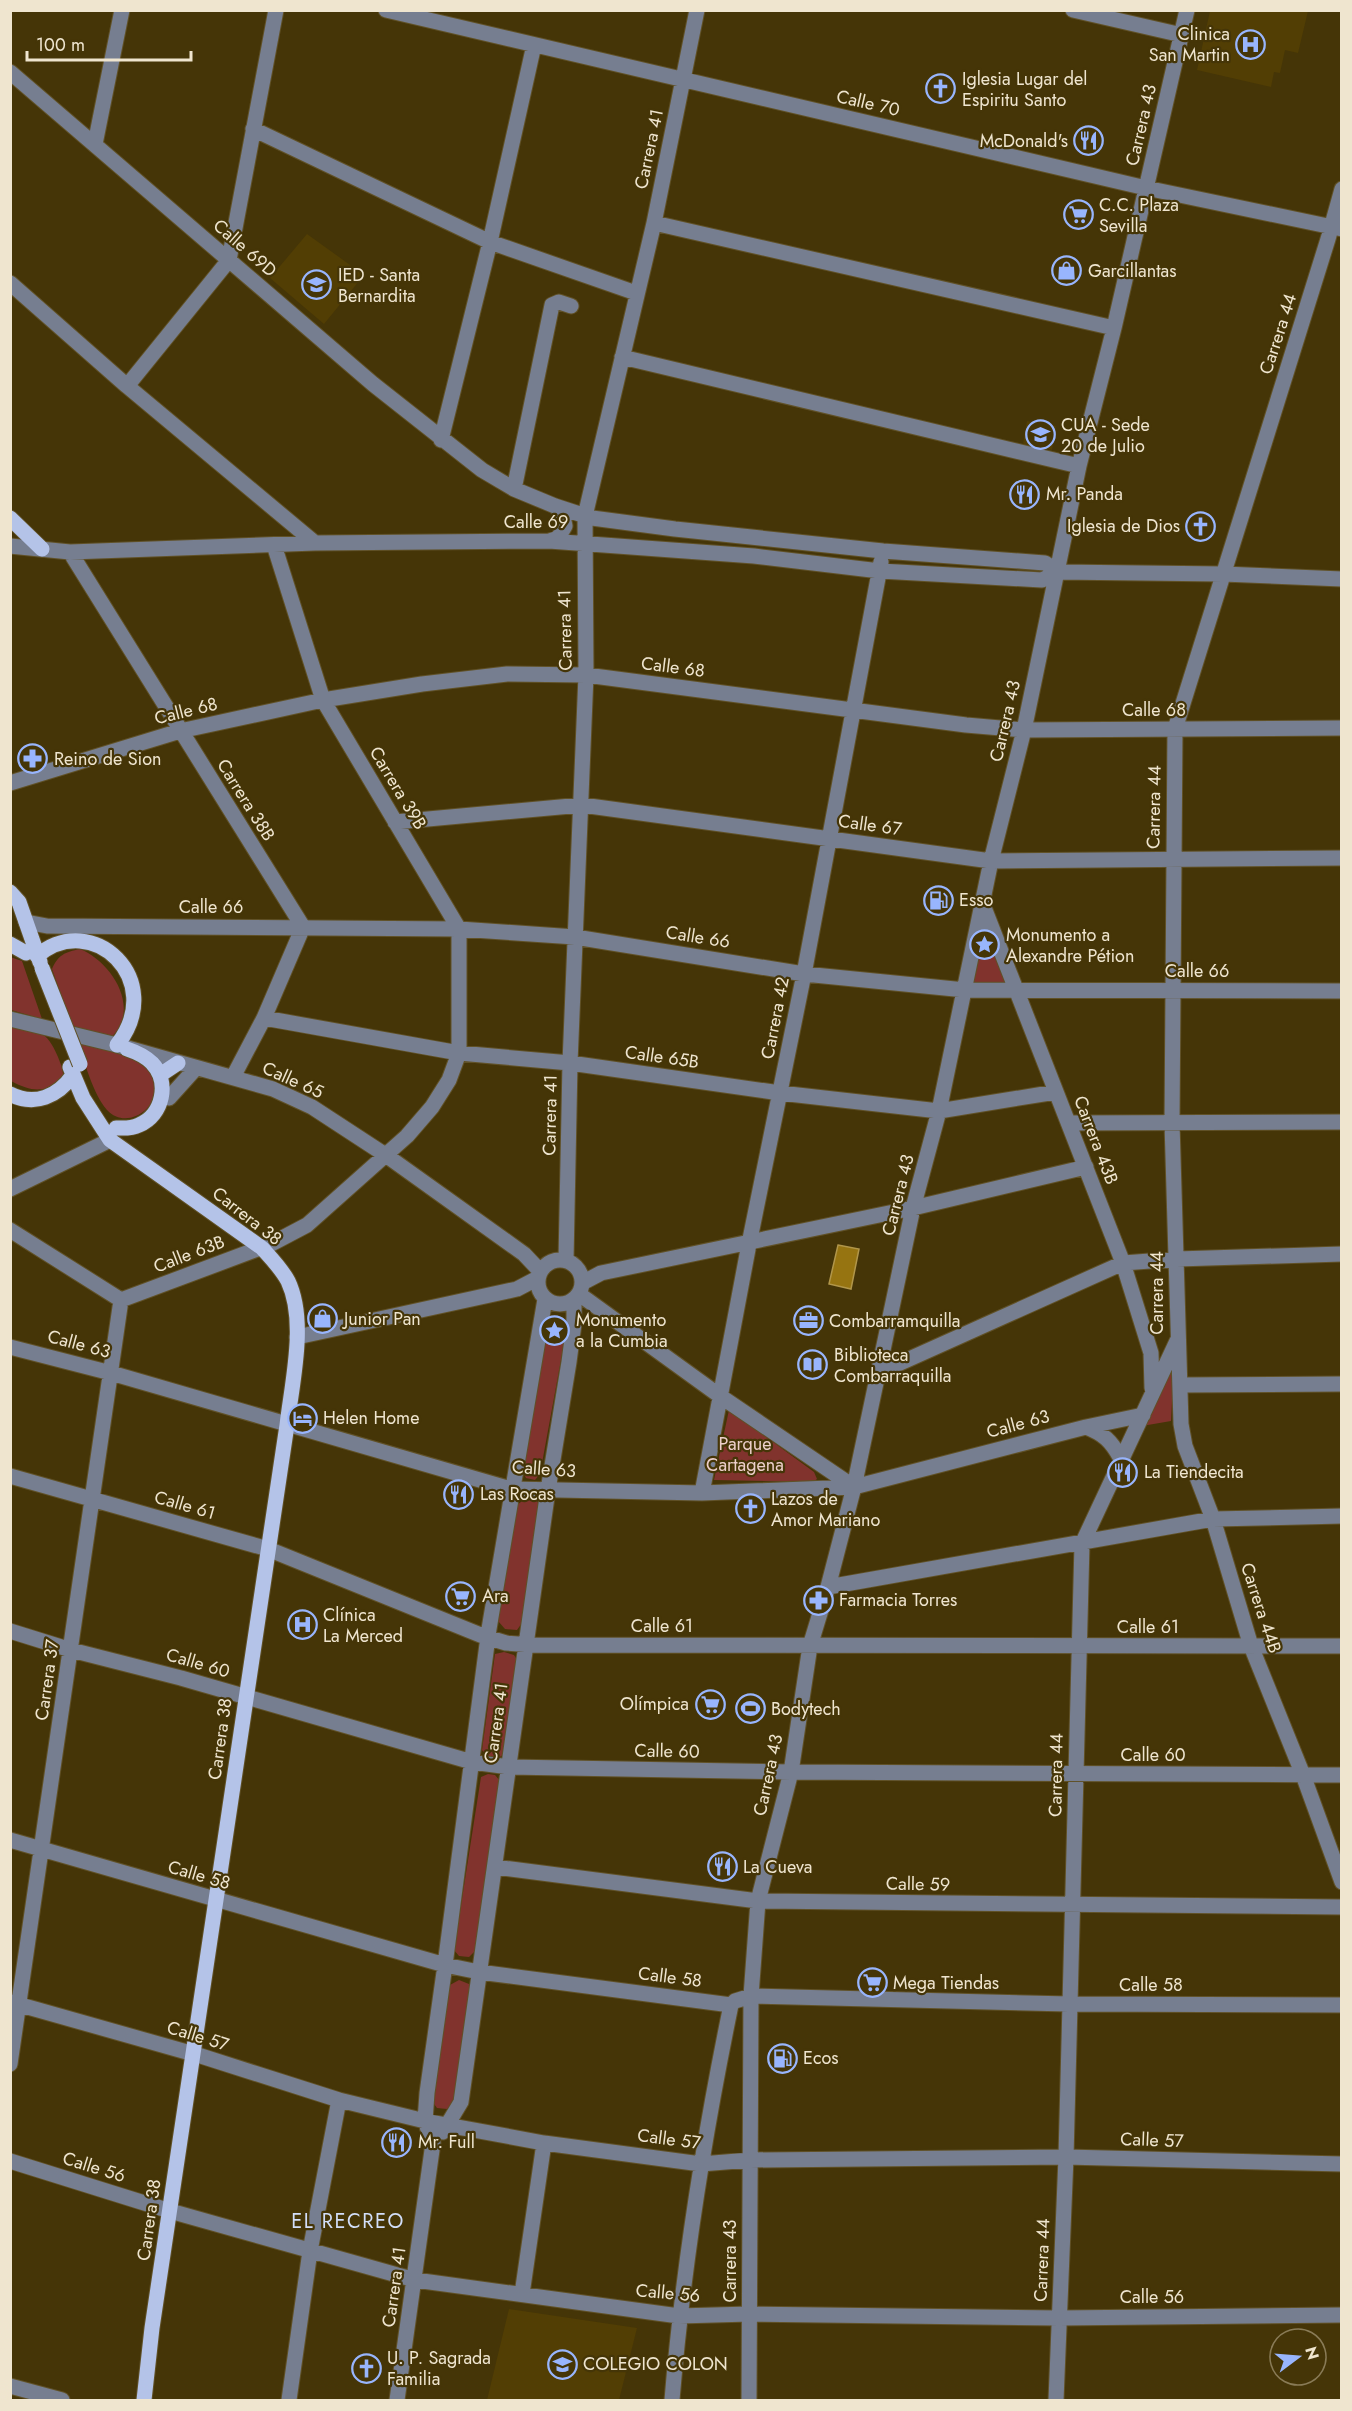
<svg xmlns="http://www.w3.org/2000/svg" width="1352" height="2411" font-family="Jost,sans-serif">
<style>
.built{fill:#523e04}
.green{fill:#81332d}
.water{fill:#967411;stroke:#b1964a;stroke-width:1.5}
.lines{fill:none;stroke-linecap:round;stroke-linejoin:round}
.minor-casing{stroke:#605127;stroke-width:17}
.major-casing{stroke:#605127;stroke-width:17}
.minor{stroke:#767e90;stroke-width:15}
.major{stroke:#b4c3e8;stroke-width:15}
.major-bridge-casing{stroke:#605127;stroke-width:17;stroke-linecap:butt}
.major-bridge{stroke:#b4c3e8;stroke-width:15}
.labels{text-anchor:middle;dominant-baseline:central;stroke-width:4.5;stroke-linejoin:round;paint-order:stroke}
.poi-label{font-size:18px;fill:#efe5cf;stroke:#453507;text-anchor:start}
.street-label{font-size:18px;fill:#efe5cf;stroke:#453507}
.park-label{font-size:18px;fill:#edcfcb;stroke:#453507}
.neighbourhood-label{font-size:20px;letter-spacing:1.5px;fill:#d2def9;stroke:#453507}
</style>
<rect width="100%" height="100%" fill="#453507"/>
<path class="built" d="M1210 11V10L1308 11 1298 53 1285 50 1280 73 1274 72 1271 87 1197 70Z
M307 234 364 275 324 324 270 278Z
M1027 421 1056 426 1052 450 1023 444Z
M509 2309 637 2328 619 2400H487Z"/>
<path class="green" d="M983 936 990 937 1007 985H973Z
M80 949C105 959 131 992 122 1021 121 1027 116 1032 112 1037L72 1026 52 969C58 955 65 952 80 949Z
M10 957 22 961 42 1019 11 1010Z
M11 1025C37 1030 47 1030 58 1057 61 1065 64 1071 63 1080 43 1093 32 1092 11 1081Z
M77 1042C95 1047 128 1052 143 1063 179 1092 132 1137 107 1110 93 1094 85 1062 77 1042Z
M557 1322 564 1328 565 1338 540 1474 535 1480 526 1478 522 1470 546 1326Z
M1174 1364 1171 1421 1142 1426Z
M729 1410 814 1472 817 1479 813 1482 714 1480Z
M526 1498 537 1501 541 1509 524 1620 517 1630 505 1629 498 1621 517 1505Z
M504 1652 514 1655 517 1660 504 1754 497 1759 487 1757 482 1750 495 1654Z
M488 1774 495 1775 500 1781 475 1951 469 1957 459 1956 454 1950 481 1777Z
M459 1980 469 1984 471 1991 455 2101 447 2109 437 2108 432 2101 450 1985Z"/>
<path class="water" d="M838 1245 859 1249 851 1289 829 1284Z"/>
<g class="lines">
<defs>
<path id="minor" d="M386 10 1146 188 1342 229
M1073 10 1182 35
M10 72 373 384 482 470 514 489 555 506 592 518 675 529 883 551 1045 563 1058 572
M253 129 490 242 636 293
M95 144 122 10
M1342 189 1328 239 1175 729 1172 1123 1181 1424 1185 1446 1213 1519 1251 1646 1303 1775 1342 1882
M654 223 1114 328
M10 283 127 386 315 543
M622 357 1079 466
M127 386 229 260 276 10
M441 440 490 242 534 45
M514 489 552 305 559 302 571 306
M549 541 558 538 565 526 562 512 555 506
M10 546 70 552 315 543 549 541 754 556 880 571 1042 580 1058 572 1223 574 1342 579
M70 552 303 927 264 1018 233 1077
M10 783 180 731 323 700 422 684 507 674 586 675 966 725 1024 730 1342 728
M395 822 582 805 991 861 1342 858
M983 905 1123 1263 1151 1353 1152 1388
M26 922 47 926 459 929 575 937 804 974 965 990 1342 991
M264 1018 459 1053 570 1063 780 1093 939 1111 1056 1092
M10 1019 117 1045 273 1089 312 1107 387 1156 524 1254 540 1271
M169 1098 196 1068
M1069 1123 1342 1122
M10 1189 110 1140
M10 1230 121 1300 271 1244 307 1225 407 1136 432 1107 449 1080 459 1053V929L323 700 274 545
M538 1282a22 22 0 1 1 44 0a22 22 0 1 1-44 0Z
M566 1260 570 1063 586 675 585 516 654 223 697 10
M582 1283 601 1273 913 1208 1086 1167
M579 1294 720 1396 854 1487
M297 1337 517 1289 538 1278
M10 1347 111 1373 511 1489 702 1493 854 1487 1086 1427 1143 1415
M878 1373 1123 1263 1177 1259 1342 1254
M1180 1385 1342 1384
M1086 1427C1104 1434 1111 1441 1120 1457
M10 1476 268 1549 483 1636 506 1643 532 1645 1342 1646
M702 1493 749 1244 804 974 881 562
M828 1587 1213 1519 1342 1516
M10 1631 71 1650 181 1678 472 1762 509 1767 791 1772 1342 1775
M10 1840 445 1965 479 1972 731 2005 735 2001 751 1996 1069 2004 1342 2005
M495 1867 758 1901 1342 1907
M10 2002 201 2056 339 2100 425 2121 544 2143 701 2164 750 2160 1066 2157 1342 2164
M10 2064 121 1300
M443 2132 461 2102 548 1490 569 1362 574 1324V1299
M10 2161 170 2211 415 2280 679 2316 749 2314 1059 2318 1342 2315
M522 2294 544 2143
M10 2386 62 2400
M289 2400 310 2251 339 2100
M397 2400 433 2143 425 2121 427 2093 445 1965 489 1629 545 1299
M672 2400C683 2267 704 2136 731 2005
M749 2400 751 1996 758 1901 791 1772 810 1646 828 1587 854 1487 913 1208 939 1111 991 861 1024 730 1079 466 1114 328 1187 10
M1056 2400 1066 2157 1082 1544 1177 1341"/>
<path id="major" d="M10 518 42 549
M10 892 19 902 40 962
M10 944 26 953
M37 956C92 909 168 980 117 1045
M70 1067 83 1098 110 1140 262 1248C271 1258 281 1268 288 1281 307 1321 292 1382 287 1425L152 2328 144 2400
M160 1075 178 1063
M10 1094C35 1107 58 1096 73 1075
M116 1128C124 1128 131 1129 139 1125 163 1115 170 1082 152 1063 145 1056 136 1052 127 1049"/>
</defs>
<use href="#minor" class="minor-casing"/>
<use href="#major" class="major-casing"/>
<use href="#minor" class="minor"/>
<use href="#major" class="major"/>
<defs>
<path id="major-bridge" d="M42 968 80 1064"/>
</defs>
<use href="#major-bridge" class="major-bridge-casing"/>
<use href="#major-bridge" class="major-bridge"/>
</g>
<defs>
<symbol id="hospital-ring" viewBox="-11 -11 22 22"><circle r="9.5" fill="#453507" stroke="#98b5fd" stroke-width="1.5"/><path d="M-5-5h3v3.5h4V-5h3V5h-3V1.5h-4V5h-3Z" fill="#98b5fd"/></symbol>
<symbol id="church-ring" viewBox="-11 -11 22 22"><circle r="9.5" fill="#453507" stroke="#98b5fd" stroke-width="1.5"/><path d="M-1.2-6h2.4v3.5h3.3v2.4h-3.3V6h-2.4V-.1h-3.3v-2.4h3.3Z" fill="#98b5fd"/></symbol>
<symbol id="restaurant-ring" viewBox="-11 -11 22 22"><circle r="9.5" fill="#453507" stroke="#98b5fd" stroke-width="1.5"/><path d="M-5-6h1v4h1v-4h1v4h1v-4h1v5L-1.5 .5V6h-2V.5L-5-1ZM5-6V6H3V1.5H1.5Q1.5-4 5-6Z" fill="#98b5fd"/></symbol>
<symbol id="supermarket-ring" viewBox="-11 -11 22 22"><circle r="9.5" fill="#453507" stroke="#98b5fd" stroke-width="1.5"/><path d="M-6-5.5h2.5l.6 2H6L4.5 2H-2.5L-4.4-4H-6ZM-1.5 3.2a1.3 1.3 0 1 0 .1 0ZM3 3.2a1.3 1.3 0 1 0 .1 0Z" fill="#98b5fd"/></symbol>
<symbol id="shop-ring" viewBox="-11 -11 22 22"><circle r="9.5" fill="#453507" stroke="#98b5fd" stroke-width="1.5"/><path d="M-5-2.5h2.3a2.7 3.5 0 0 1 5.4 0H5L5.5 6h-11ZM-1.5-2.5h3a1.5 2.3 0 0 0-3 0Z" fill="#98b5fd"/></symbol>
<symbol id="school-ring" viewBox="-11 -11 22 22"><circle r="9.5" fill="#453507" stroke="#98b5fd" stroke-width="1.5"/><path d="M0-5L7-2L0 1L-7-2ZM-4 1L0 2.5L4 1V4Q0 6-4 4Z" fill="#98b5fd"/></symbol>
<symbol id="university-ring" viewBox="-11 -11 22 22"><circle r="9.5" fill="#453507" stroke="#98b5fd" stroke-width="1.5"/><path d="M0-5L7-2L0 1L-7-2ZM-4 1L0 2.5L4 1V4Q0 6-4 4Z" fill="#98b5fd"/></symbol>
<symbol id="pharmacy-ring" viewBox="-11 -11 22 22"><circle r="9.5" fill="#453507" stroke="#98b5fd" stroke-width="1.5"/><path d="M-2-6h4v4h4v4h-4v4h-4v-4h-4v-4h4Z" fill="#98b5fd"/></symbol>
<symbol id="fuel-ring" viewBox="-11 -11 22 22"><circle r="9.5" fill="#453507" stroke="#98b5fd" stroke-width="1.5"/><path d="M-5.5-6h7V0h2V4h1.3V-2.5L3-4.5l.8-.8L6-3V5H2.5V1h-1V6h-7ZM-4.2-4.7v3.2H.2V-4.7Z" fill="#98b5fd"/></symbol>
<symbol id="sight-ring" viewBox="-11 -11 22 22"><circle r="9.5" fill="#453507" stroke="#98b5fd" stroke-width="1.5"/><path d="M0-6L1.8-2.2L6-1.7L2.9 1.2L3.7 5.4L0 3.3L-3.7 5.4L-2.9 1.2L-6-1.7L-1.8-2.2Z" fill="#98b5fd"/></symbol>
<symbol id="office-ring" viewBox="-11 -11 22 22"><circle r="9.5" fill="#453507" stroke="#98b5fd" stroke-width="1.5"/><path d="M-6-3h4V-5.5h4V-3h4V5H-6ZM-1-4.5V-3h2v-1.5ZM-6 0V1H6V0Z" fill="#98b5fd"/></symbol>
<symbol id="library-ring" viewBox="-11 -11 22 22"><circle r="9.5" fill="#453507" stroke="#98b5fd" stroke-width="1.5"/><path d="M-6-4Q-3-5.5-.7-3.5V5Q-3 3-6 4ZM6-4Q3-5.5 .7-3.5V5Q3 3 6 4Z" fill="#98b5fd"/></symbol>
<symbol id="hotel-ring" viewBox="-11 -11 22 22"><circle r="9.5" fill="#453507" stroke="#98b5fd" stroke-width="1.5"/><path d="M-6-4.5h1.5V1H6V5H4.5V3h-9V5H-6ZM-4 0a1.8 1.8 0 1 1 3.6 0ZM.5 0V-2.5h3Q6-2.5 6 0Z" fill="#98b5fd"/></symbol>
<symbol id="stadium-ring" viewBox="-11 -11 22 22"><circle r="9.5" fill="#453507" stroke="#98b5fd" stroke-width="1.5"/><path d="M0-5a6.5 5 0 1 0 0 10a6.5 5 0 1 0 0-10ZM-3.5-1.8h7v3.6h-7Z" fill="#98b5fd"/></symbol>
</defs>
<g fill-rule="evenodd">
<use href="#hospital-ring" x="1234" y="28" width="33" height="33"/>
<use href="#church-ring" x="924" y="72" width="33" height="33"/>
<use href="#restaurant-ring" x="1072" y="124" width="33" height="33"/>
<use href="#supermarket-ring" x="1062" y="198" width="33" height="33"/>
<use href="#shop-ring" x="1050" y="254" width="33" height="33"/>
<use href="#school-ring" x="300" y="268" width="33" height="33"/>
<use href="#university-ring" x="1024" y="418" width="33" height="33"/>
<use href="#restaurant-ring" x="1008" y="478" width="33" height="33"/>
<use href="#church-ring" x="1184" y="510" width="33" height="33"/>
<use href="#pharmacy-ring" x="16" y="742" width="33" height="33"/>
<use href="#fuel-ring" x="922" y="884" width="33" height="33"/>
<use href="#sight-ring" x="968" y="928" width="33" height="33"/>
<use href="#shop-ring" x="306" y="1302" width="33" height="33"/>
<use href="#office-ring" x="792" y="1304" width="33" height="33"/>
<use href="#sight-ring" x="538" y="1314" width="33" height="33"/>
<use href="#library-ring" x="796" y="1348" width="33" height="33"/>
<use href="#hotel-ring" x="286" y="1402" width="33" height="33"/>
<use href="#restaurant-ring" x="1106" y="1456" width="33" height="33"/>
<use href="#restaurant-ring" x="442" y="1478" width="33" height="33"/>
<use href="#church-ring" x="734" y="1492" width="33" height="33"/>
<use href="#supermarket-ring" x="444" y="1580" width="33" height="33"/>
<use href="#pharmacy-ring" x="802" y="1584" width="33" height="33"/>
<use href="#hospital-ring" x="286" y="1608" width="33" height="33"/>
<use href="#supermarket-ring" x="694" y="1688" width="33" height="33"/>
<use href="#stadium-ring" x="734" y="1692" width="33" height="33"/>
<use href="#restaurant-ring" x="706" y="1850" width="33" height="33"/>
<use href="#supermarket-ring" x="856" y="1966" width="33" height="33"/>
<use href="#fuel-ring" x="766" y="2042" width="33" height="33"/>
<use href="#restaurant-ring" x="380" y="2126" width="33" height="33"/>
<use href="#school-ring" x="546" y="2348" width="33" height="33"/>
<use href="#church-ring" x="350" y="2352" width="33" height="33"/>
</g>
<g class="labels">
<g class="poi-label">
<text x="1230" y="34" text-anchor="end">Clinica<tspan x="1230" dy="21">San Martin</tspan></text>
<text x="962" y="79">Iglesia Lugar del<tspan x="962" dy="21">Espiritu Santo</tspan></text>
<text x="1068" y="141" text-anchor="end">McDonald's</text>
<text x="1099" y="205">C.C. Plaza<tspan x="1099" dy="21">Sevilla</tspan></text>
<text x="1088" y="271">Garcillantas</text>
<text x="338" y="275">IED - Santa<tspan x="338" dy="21">Bernardita</tspan></text>
<text x="1061" y="425">CUA - Sede<tspan x="1061" dy="21">20 de Julio</tspan></text>
<text x="1046" y="494">Mr. Panda</text>
<text x="1180" y="526" text-anchor="end">Iglesia de Dios</text>
<text x="54" y="759">Reino de Sion</text>
<text x="959" y="900">Esso</text>
<text x="1006" y="935">Monumento a<tspan x="1006" dy="21">Alexandre Pétion</tspan></text>
<text x="344" y="1319">Junior Pan</text>
<text x="576" y="1320">Monumento<tspan x="576" dy="21">a la Cumbia</tspan></text>
<text x="829" y="1321">Combarramquilla</text>
<text x="834" y="1355">Biblioteca<tspan x="834" dy="21">Combarraquilla</tspan></text>
<text x="323" y="1418">Helen Home</text>
<text x="1144" y="1472">La Tiendecita</text>
<text x="480" y="1494">Las Rocas</text>
<text x="771" y="1499">Lazos de<tspan x="771" dy="21">Amor Mariano</tspan></text>
<text x="482" y="1596">Ara</text>
<text x="839" y="1600">Farmacia Torres</text>
<text x="323" y="1615">Clínica<tspan x="323" dy="21">La Merced</tspan></text>
<text x="689" y="1704" text-anchor="end">Olímpica</text>
<text x="771" y="1709">Bodytech</text>
<text x="743" y="1867">La Cueva</text>
<text x="893" y="1983">Mega Tiendas</text>
<text x="803" y="2058">Ecos</text>
<text x="418" y="2142">Mr. Full</text>
<text x="387" y="2358">U. P. Sagrada<tspan x="387" dy="21">Familia</tspan></text>
<text x="583" y="2364">COLEGIO COLON</text>
</g>
<g class="street-label">
<text transform="translate(868 103) rotate(13)">Calle 70</text>
<text transform="translate(1141 125) rotate(-77)">Carrera 43</text>
<text transform="translate(649 149) rotate(-78)">Carrera 41</text>
<text transform="translate(245 248) rotate(41)">Calle 69D</text>
<text transform="translate(1278 334) rotate(-72)">Carrera 44</text>
<text x="536" y="522">Calle 69</text>
<text transform="translate(565 630) rotate(-91)">Carrera 41</text>
<text transform="translate(673 667) rotate(7)">Calle 68</text>
<text x="1154" y="710">Calle 68</text>
<text transform="translate(186 711) rotate(-14)">Calle 68</text>
<text transform="translate(1005 721) rotate(-77)">Carrera 43</text>
<text transform="translate(398 788) rotate(59)">Carrera 39B</text>
<text transform="translate(246 800) rotate(58)">Carrera 38B</text>
<text transform="translate(1154 807) rotate(-89)">Carrera 44</text>
<text transform="translate(870 825) rotate(8)">Calle 67</text>
<text x="211" y="907">Calle 66</text>
<text transform="translate(698 937) rotate(9)">Calle 66</text>
<text x="1197" y="971">Calle 66</text>
<text transform="translate(775 1018) rotate(-79)">Carrera 42</text>
<text transform="translate(662 1057) rotate(8)">Calle 65B</text>
<text transform="translate(293 1080) rotate(24)">Calle 65</text>
<text transform="translate(550 1115) rotate(-89)">Carrera 41</text>
<text transform="translate(1096 1140) rotate(69)">Carrera 43B</text>
<text transform="translate(898 1195) rotate(-76)">Carrera 43</text>
<text transform="translate(247 1216) rotate(38)">Carrera 38</text>
<text transform="translate(189 1254) rotate(-21)">Calle 63B</text>
<text transform="translate(1157 1293) rotate(-90)">Carrera 44</text>
<text transform="translate(79 1344) rotate(15)">Calle 63</text>
<text transform="translate(1018 1424) rotate(-15)">Calle 63</text>
<text transform="translate(544 1469) rotate(4)">Calle 63</text>
<text transform="translate(185 1505) rotate(16)">Calle 61</text>
<text transform="translate(1261 1608) rotate(72)">Carrera 44B</text>
<text x="662" y="1626">Calle 61</text>
<text x="1148" y="1627">Calle 61</text>
<text transform="translate(198 1663) rotate(16)">Calle 60</text>
<text transform="translate(47 1680) rotate(-82)">Carrera 37</text>
<text transform="translate(496 1723) rotate(-82)">Carrera 41</text>
<text transform="translate(220 1739) rotate(-82)">Carrera 38</text>
<text transform="translate(667 1751) rotate(1)">Calle 60</text>
<text x="1153" y="1755">Calle 60</text>
<text transform="translate(768 1775) rotate(-78)">Carrera 43</text>
<text transform="translate(1056 1775) rotate(-89)">Carrera 44</text>
<text transform="translate(199 1875) rotate(16)">Calle 58</text>
<text transform="translate(918 1884) rotate(1)">Calle 59</text>
<text transform="translate(670 1977) rotate(7)">Calle 58</text>
<text x="1151" y="1985">Calle 58</text>
<text transform="translate(198 2036) rotate(17)">Calle 57</text>
<text transform="translate(669 2139) rotate(7)">Calle 57</text>
<text transform="translate(1152 2140) rotate(2)">Calle 57</text>
<text transform="translate(94 2167) rotate(17)">Calle 56</text>
<text transform="translate(149 2220) rotate(-82)">Carrera 38</text>
<text transform="translate(1042 2260) rotate(-88)">Carrera 44</text>
<text transform="translate(730 2261) rotate(-90)">Carrera 43</text>
<text transform="translate(394 2287) rotate(-82)">Carrera 41</text>
<text transform="translate(668 2293) rotate(5)">Calle 56</text>
<text x="1152" y="2297">Calle 56</text>
</g>
<g class="park-label">
<text x="745" y="1444">Parque<tspan x="745" dy="21">Cartagena</tspan></text>
</g>
<g class="neighbourhood-label">
<text x="348" y="2221">EL RECREO</text>
</g>
</g>
<rect width="1352" height="2411" fill="none" stroke="#efe5cf" stroke-width="24"/>
<g transform="translate(1298 2357) rotate(74)"><circle r="28" fill="#453507" stroke="#897b57" stroke-width="1.5"/>
<path d="M0-4.5L10 22L0 15L-10 22Z" fill="#98b5fd"/>
<text y="-9" font-size="16" font-weight="bold" text-anchor="middle" fill="#efe5cf">N</text>
</g>
<path d="M27 51v9h164v-9" fill="none" stroke="#efe5cf" stroke-width="3"/>
<text x="36" y="51" font-size="18" fill="#efe5cf" stroke="#453507" stroke-width="4.5" paint-order="stroke">100 m</text>
</svg>
